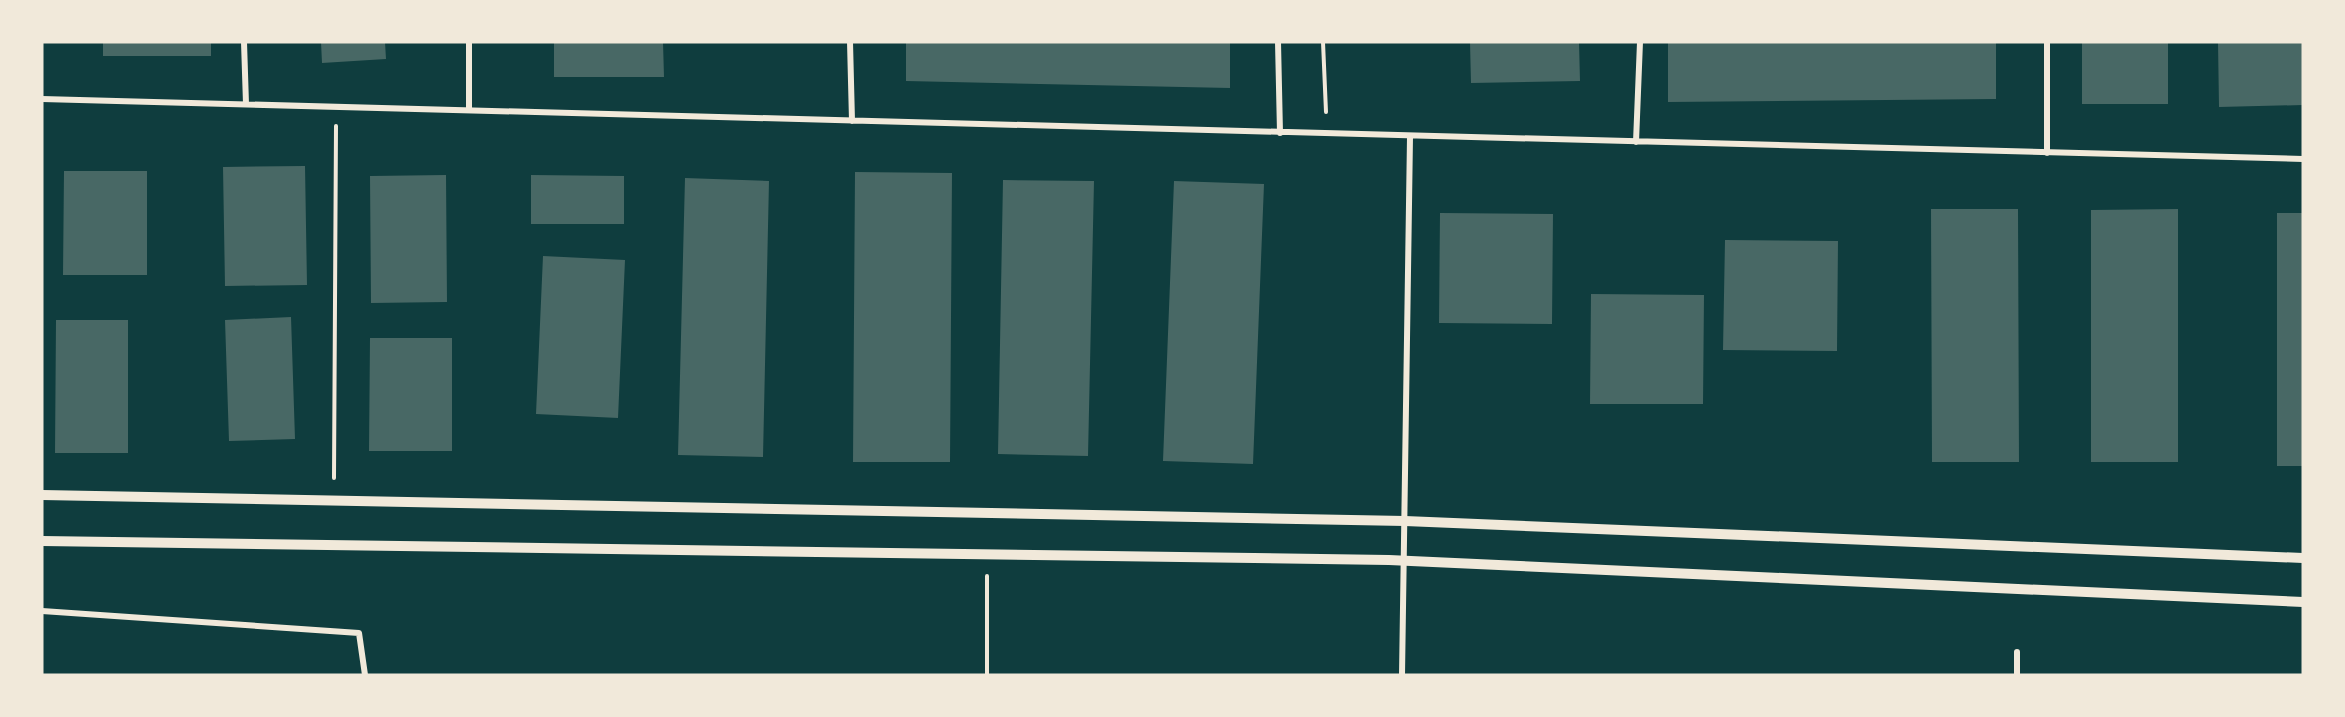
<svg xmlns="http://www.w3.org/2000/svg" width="2345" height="717" font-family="Figtree,sans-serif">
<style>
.building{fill:#486865}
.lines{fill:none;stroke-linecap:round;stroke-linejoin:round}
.path{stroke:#f1e9da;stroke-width:4}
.minor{stroke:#f1e9da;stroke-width:6}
.tertiary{stroke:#f1e9da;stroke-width:10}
</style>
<rect width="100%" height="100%" fill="#0f3d3e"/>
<path class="building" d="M103 42H211V56H103Z
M321 42H385L386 59 322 63Z
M554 42H663L664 77H554Z
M906 42H1230V88L906 81Z
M1470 42H1579L1580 81 1471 83Z
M1668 42H1996V99L1668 102Z
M2082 42H2168V104H2082Z
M2218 42H2303V105L2219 107Z
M305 166 307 285 225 286 223 167Z
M64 171H147V275H63Z
M855 172 952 173 950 462H853Z
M446 175 447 302 371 303 370 176Z
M531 175 624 176V224H531Z
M685 178 769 181 763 457 678 455Z
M1003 180 1094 181 1088 456 998 454Z
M1174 181 1264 184 1253 464 1163 461Z
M1931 209H2018L2019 462H1932Z
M2178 209V462H2091V210Z
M1440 213 1553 214 1552 324 1439 323Z
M2277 213H2303V466H2277Z
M1725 240 1838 241 1837 351 1723 350Z
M543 256 625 260 618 418 536 414Z
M1591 294 1704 295 1703 404H1590Z
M291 317 295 439 229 441 225 320Z
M56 320H128V453H55Z
M370 338H452V451H369Z"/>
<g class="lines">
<path class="path" d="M1323 42 1326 112
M334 478 336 126
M987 675V576"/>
<path class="minor" d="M244 42 246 104
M469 42V110
M850 42 852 121
M1278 42 1280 133
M2047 42V153
M42 99 2303 159
M1636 142 1640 42
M42 611 359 633 365 675
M1402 675 1410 137
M2017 675V652"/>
<path class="tertiary" d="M42 495 1405 521 2303 558
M42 541 1389 560 2303 602"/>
</g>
<rect width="2345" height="717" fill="none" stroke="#f1e9da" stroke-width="87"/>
</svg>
